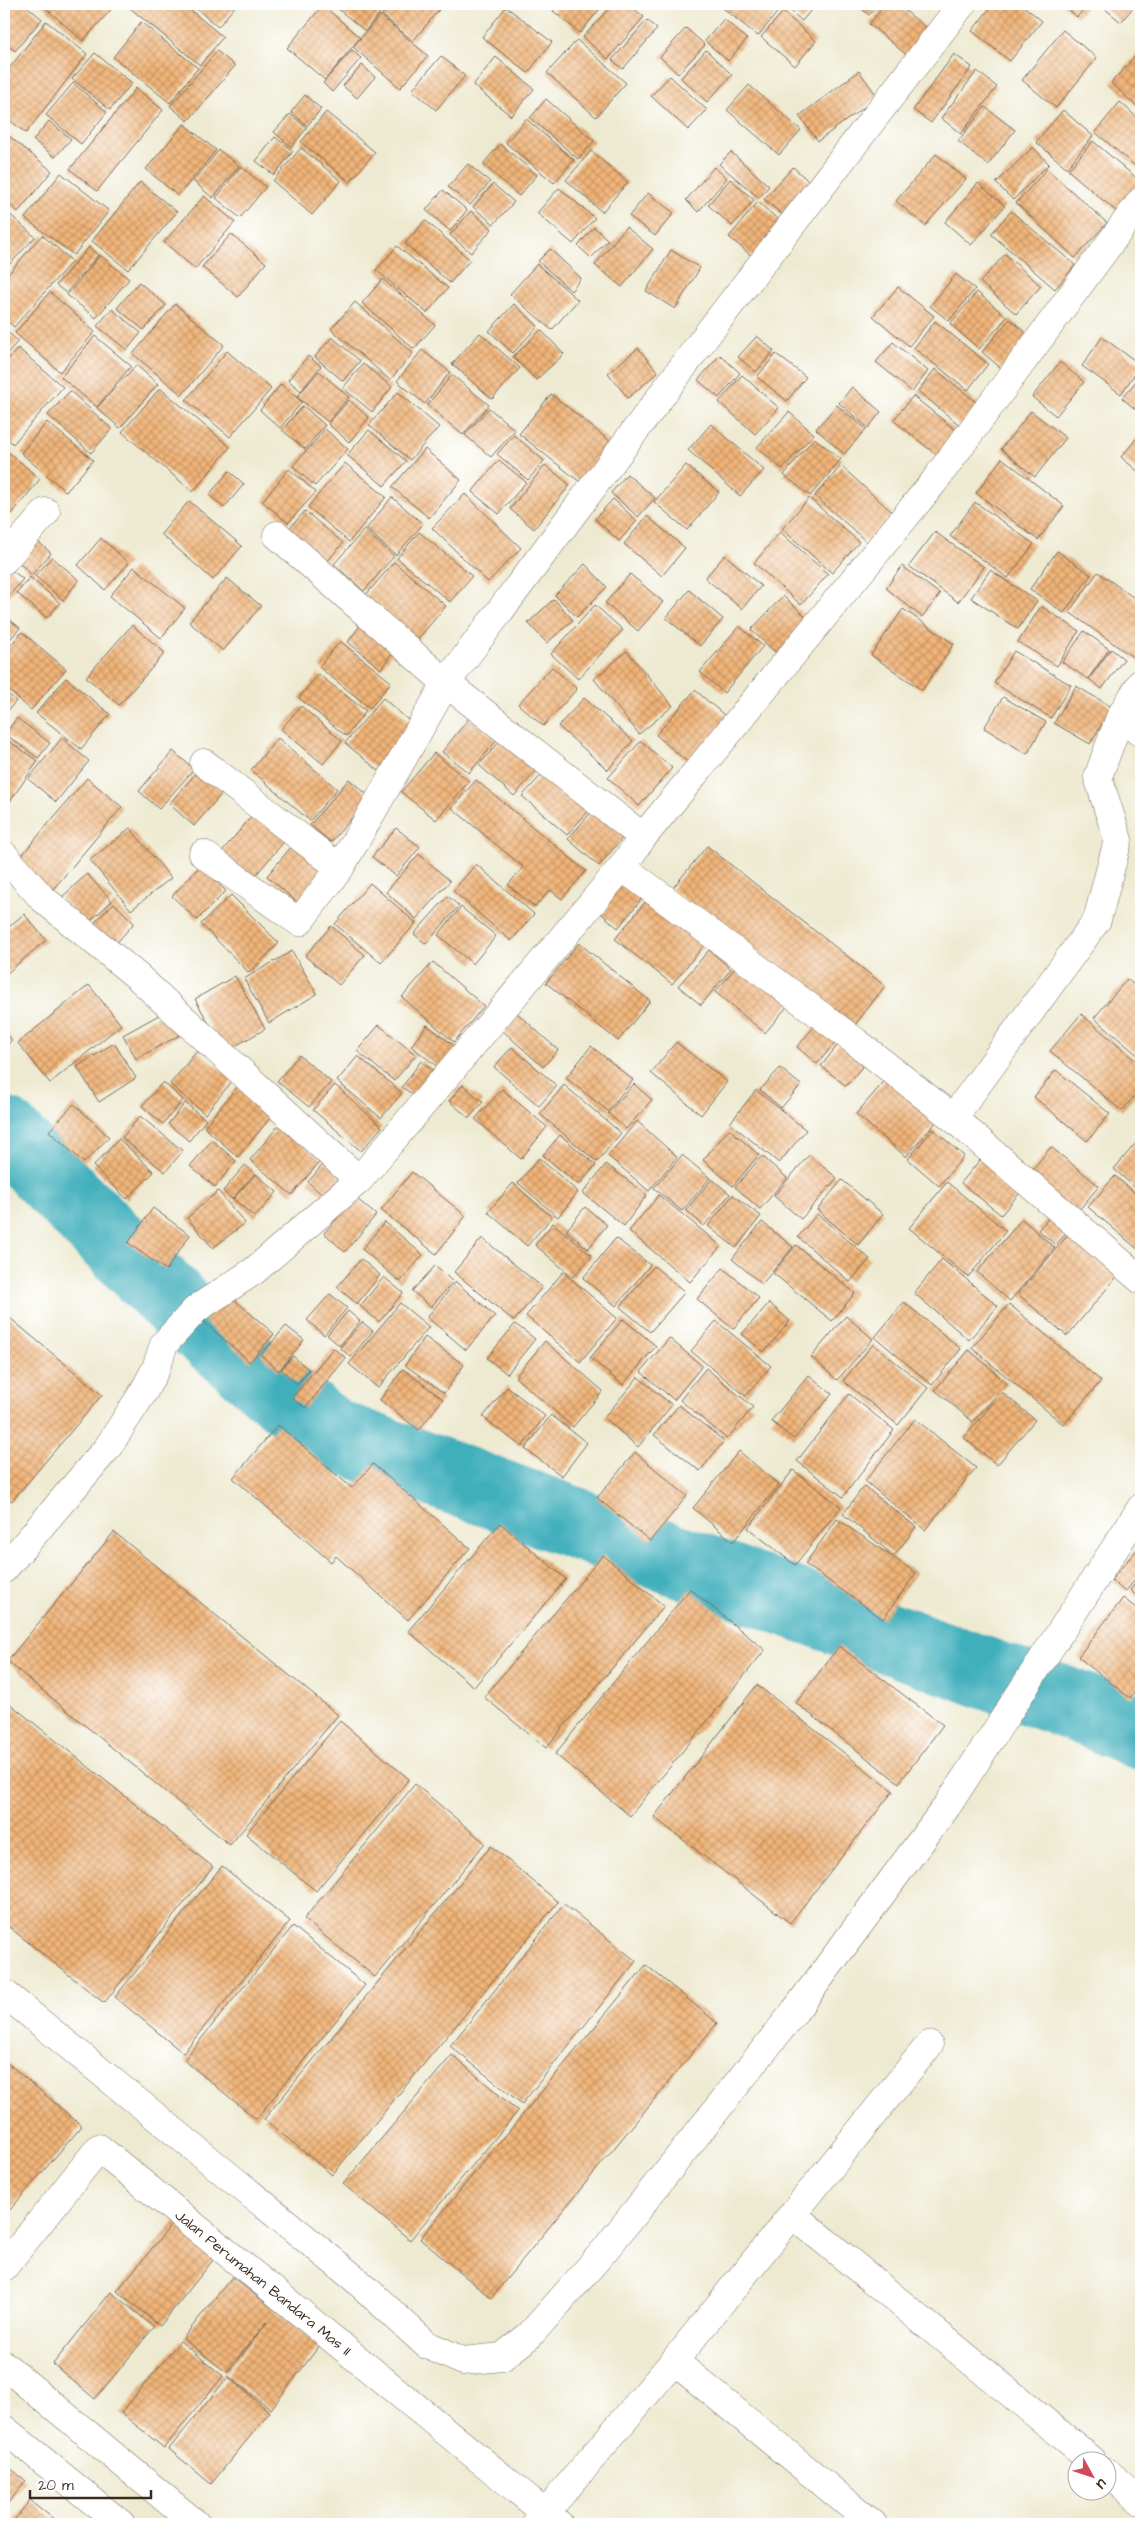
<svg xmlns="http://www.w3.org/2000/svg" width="1145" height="2528" font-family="'Architects Daughter',sans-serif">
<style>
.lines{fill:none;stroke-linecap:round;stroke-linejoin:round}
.river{stroke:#40afbc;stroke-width:72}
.building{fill:url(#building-cross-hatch)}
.street-casing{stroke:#7a6d5d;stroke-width:29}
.street{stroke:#fff;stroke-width:28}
.labels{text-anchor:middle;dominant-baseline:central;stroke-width:5;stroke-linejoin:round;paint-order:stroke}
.street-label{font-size:15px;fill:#3b2a1e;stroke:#fff}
</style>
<defs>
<pattern id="building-cross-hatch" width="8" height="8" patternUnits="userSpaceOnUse" patternTransform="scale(1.25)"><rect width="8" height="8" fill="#f1b579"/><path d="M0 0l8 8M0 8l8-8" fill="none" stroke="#c49363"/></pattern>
</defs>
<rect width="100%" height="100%" fill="#fff"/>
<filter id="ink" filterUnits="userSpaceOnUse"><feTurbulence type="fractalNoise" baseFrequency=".02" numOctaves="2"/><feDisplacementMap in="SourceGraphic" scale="10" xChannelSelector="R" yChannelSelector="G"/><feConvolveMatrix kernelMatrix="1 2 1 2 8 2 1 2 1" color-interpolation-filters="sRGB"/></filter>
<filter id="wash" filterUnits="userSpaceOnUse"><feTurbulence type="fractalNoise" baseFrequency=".0096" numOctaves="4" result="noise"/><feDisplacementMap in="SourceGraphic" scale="20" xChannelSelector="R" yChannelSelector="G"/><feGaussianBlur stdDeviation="1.12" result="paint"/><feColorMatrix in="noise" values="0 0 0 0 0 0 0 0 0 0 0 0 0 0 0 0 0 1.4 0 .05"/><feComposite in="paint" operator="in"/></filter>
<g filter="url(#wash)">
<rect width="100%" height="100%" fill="#eeead1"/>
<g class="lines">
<path class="river" d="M4 1133 188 1316 279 1393 332 1434 1086 1710 1141 1734"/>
</g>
<g id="blocks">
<path class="building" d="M4 4H24L42 19 15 51 4 42Z
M41 4H116L83 41Z
M125 4H183L223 37 200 65Z
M191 4H237L218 27Z
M332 4H387L365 31Z
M392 4H441L443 5 413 41 382 15Z
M559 4H604L580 33 553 11Z
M613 4H628L644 17 608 59 583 37Z
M718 4H774L780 9 758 36Z
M788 4H816L802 21 786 7Z
M856 4H878L869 15Z
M886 4H897L935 35 914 61 869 24Z
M993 4H1021L1042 21 1010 61 972 31Z
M1062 4H1089L1077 17Z
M1099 4H1136L1121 22Z
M323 5 360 38 325 80 287 48Z
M506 7 552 42 528 73 482 37Z
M783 12 816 41 795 66 761 37Z
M380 15 428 56 400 88 353 47Z
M724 19 747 39 728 61 705 41Z
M647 20 657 29 623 69 612 60Z
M46 21 87 54 26 133 4 116V75Z
M141 22 198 68 170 103 113 57Z
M686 28 705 45 678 74 660 57Z
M1063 30 1097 58 1056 108 1022 80Z
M577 40 626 83 596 117 547 73Z
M352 50 361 58 332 92 323 83Z
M706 50 732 75 707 102 681 78Z
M217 51 235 66 188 121 170 106Z
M95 53 132 83 110 110 72 79Z
M954 54 972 67 931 123 913 110Z
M1137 54 1141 58V110L1111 83Z
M441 56 465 76 436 110 412 90Z
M496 57 534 89 511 116 473 85Z
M362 65 375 77 357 98 343 86Z
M859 71 878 97 818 141 799 116Z
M977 71 997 87 961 134 941 118Z
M670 76 707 110 688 130 651 96Z
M73 83 107 112 81 144 46 115Z
M749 85 801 130 779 155 727 110Z
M136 88 163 110 97 191 70 169Z
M305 95 321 109 307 126 291 112Z
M546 99 594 141 578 159 530 118Z
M1120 102 1141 121V171L1095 132Z
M985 107 1015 130 988 165 958 141Z
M1063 110 1093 136 1067 168 1036 142Z
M326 112 375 152 350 182 301 142Z
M290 114 307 128 291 147 274 132Z
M526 119 574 160 554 183 506 143Z
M49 121 71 139 55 157 33 140Z
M184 124 216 150 178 196 146 169Z
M4 132 52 171 18 212 4 200Z
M275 137 293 151 274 175 256 161Z
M1093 141 1141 182V185L1118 213 1068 170Z
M500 144 537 175 519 196 483 164Z
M1033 147 1049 164 1013 200 996 183Z
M301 148 341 181 312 215 273 181Z
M219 150 239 166 213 198 193 181Z
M591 151 628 182 602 212 566 180Z
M731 152 769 186 759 198 719 164Z
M936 154 966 179 925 226 896 201Z
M468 164 490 182 470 205 448 187Z
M241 166 266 187 240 218 216 198Z
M714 167 727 178 698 212 686 200Z
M793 167 815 187 787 219 764 199Z
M1047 169 1107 223 1075 258 1016 203Z
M61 173 109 211 74 255 25 218Z
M730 179 754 200 732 226 708 205Z
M140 182 177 212 128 270 92 241Z
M978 183 1005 206 971 245 945 222Z
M493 184 514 202 494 224 473 207Z
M559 188 595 218 573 244 537 213Z
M443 190 467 210 450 231 426 210Z
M648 193 674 213 655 236 629 216Z
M204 196 235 222 195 269 164 242Z
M758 202 782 223 753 257 729 237Z
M4 209 35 237 10 264 4 259Z
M471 211 492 229 471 253 450 235Z
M1011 211 1075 265 1055 289 991 234Z
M425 220 470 260 450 283 405 244Z
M594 227 608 240 591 258 578 246Z
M626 227 653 249 622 287 595 265Z
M231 234 266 263 238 297 202 267Z
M42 235 72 261 14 327 4 318V279Z
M397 246 448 288 427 313 376 270Z
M89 247 98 255 66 293 56 285Z
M550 249 581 278 571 291 538 261Z
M671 250 700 268 675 309 646 291Z
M1005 254 1041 286 1016 314 980 282Z
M100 255 129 279 96 318 67 295Z
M537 264 578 300 552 330 510 294Z
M956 274 975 289 949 321 930 306Z
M383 279 435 325 414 349 362 303Z
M139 282 166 305 144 330 117 308Z
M898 287 934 316 909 346 873 316Z
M50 292 95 332 60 372 15 333Z
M977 292 1007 317 979 349 950 324Z
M355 302 413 353 390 380 331 329Z
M175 304 224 345 182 395 133 354Z
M514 304 538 326 513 353 489 331Z
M112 309 141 333 127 350 97 326Z
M1010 319 1035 341 1008 374 982 352Z
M935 321 988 364 968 390 914 348Z
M4 329 18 341 4 357Z
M541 330 564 354 536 380 513 357Z
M480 333 520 368 492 399 452 364Z
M95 336 131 366 97 407 61 377Z
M757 336 774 351 756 372 738 357Z
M332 337 360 361 343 381 315 357Z
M1102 337 1141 365 1121 394 1082 366Z
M893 342 928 371 912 392 876 362Z
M18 348 63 387 13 444 4 435V364Z
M638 348 658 372 628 398 608 373Z
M422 350 450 372 425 404 397 381Z
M227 351 271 389 230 437 186 400Z
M776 354 806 377 787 401 757 377Z
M720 355 740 373 719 398 698 380Z
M308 356 321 366 301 391 288 380Z
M1060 362 1084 382 1056 416 1032 397Z
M363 364 392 387 372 412 343 388Z
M136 365 158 384 120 428 97 408Z
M935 369 986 410 968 432 918 391Z
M319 371 349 397 328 422 297 397Z
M452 375 489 405 463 435 427 405Z
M742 375 779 408 755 434 719 402Z
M1141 375V414L1122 398Z
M281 384 302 402 280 428 260 410Z
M852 387 881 412 868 428 839 403Z
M160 388 230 447 193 492 122 432Z
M70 391 112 429 91 453 48 415Z
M398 392 439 427 410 460 369 425Z
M551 394 611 442 580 482 519 434Z
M913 396 963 436 943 460 893 420Z
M349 400 369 418 349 442 328 424Z
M837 405 866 429 844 454 816 429Z
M303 406 325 425 305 449 282 430Z
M489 408 515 430 491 457 465 435Z
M1031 411 1066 438 1035 477 1001 449Z
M789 412 814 434 782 469 757 447Z
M47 422 93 460 66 492 21 453Z
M711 424 764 470 740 496 688 450Z
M325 429 348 449 315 486 293 466Z
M369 430 406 461 384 486 347 455Z
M1141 433V474L1121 457Z
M514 435 544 461 528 480 497 454Z
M814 438 841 459 810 496 784 475Z
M4 448 40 479 11 515 4 509Z
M425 449 461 480 429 518 392 487Z
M1002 458 1064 506 1038 540 976 493Z
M499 460 526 482 499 514 472 492Z
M345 463 386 497 349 542 308 507Z
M545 465 570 485 534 529 510 509Z
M686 465 719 492 687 530 654 502Z
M841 466 893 513 867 542 815 496Z
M289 469 316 492 288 523 262 501Z
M229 471 244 484 224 508 209 495Z
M627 474 655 498 638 517 611 493Z
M465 494 521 548 488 582 432 528Z
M392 497 423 524 396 555 366 529Z
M809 498 859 542 832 573 782 529Z
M613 499 637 521 619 541 595 519Z
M189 501 242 546 213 580 161 534Z
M975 502 1034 544 1008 578 950 536Z
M305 511 343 543 326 563 288 530Z
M647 516 685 548 662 576 624 544Z
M364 530 394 556 364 591 334 564Z
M419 532 472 576 450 602 397 558Z
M780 532 828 574 801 605 754 563Z
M935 532 984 567 958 602 909 566Z
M101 538 129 563 105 590 78 565Z
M35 539 51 553 32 575 16 560Z
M1057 551 1091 575 1064 613 1030 589Z
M725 555 761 586 742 609 705 578Z
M52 557 79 580 63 600 35 576Z
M394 562 446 606 417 640 365 596Z
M585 564 607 587 577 617 555 595Z
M902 566 940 594 922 617 886 588Z
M134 567 185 608 161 638 110 596Z
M9 568 23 579 7 598 4 596V574Z
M990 570 1037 601 1018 629 971 598Z
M1098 572 1141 603V663L1069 612Z
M630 574 663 602 638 631 605 603Z
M30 577 60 603 47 618 17 593Z
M227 578 261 606 223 651 189 622Z
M689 590 723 619 700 646 666 618Z
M783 596 814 624 783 659 751 630Z
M554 599 573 620 547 643 528 623Z
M595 605 623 630 578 679 551 654Z
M1041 606 1079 631 1057 666 1018 642Z
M903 609 954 644 922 690 871 655Z
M4 615 20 628 4 646Z
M361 624 394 651 381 669 348 642Z
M132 625 165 653 119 705 86 677Z
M739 626 763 646 724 693 700 672Z
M1084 631 1109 649 1088 679 1062 662Z
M22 632 66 669 31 710 4 686V653Z
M340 641 391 682 370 708 319 667Z
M1111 649 1124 659 1102 689 1089 679Z
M627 651 673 706 639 734 594 679Z
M1014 651 1071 685 1051 718 994 683Z
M552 667 577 689 543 726 518 704Z
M318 674 366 711 346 736 299 698Z
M66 678 110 714 81 749 36 713Z
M1076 686 1112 707 1090 744 1054 723Z
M695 690 731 721 692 766 656 735Z
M4 691 16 701 4 715Z
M1003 697 1046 722 1027 754 984 728Z
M383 698 416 727 379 771 345 743Z
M584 698 633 741 608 770 558 726Z
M301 706 342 741 323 764 281 729Z
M17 718 50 743 38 758 5 734Z
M469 718 497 740 469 773 442 752Z
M4 738 38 761 8 804 4 801Z
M62 738 89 761 56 802 28 779Z
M278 738 337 789 310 821 251 770Z
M500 741 536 771 514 796 479 765Z
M641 741 672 768 639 806 608 778Z
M173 751 194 769 159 809 139 791Z
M434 753 469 781 436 820 401 792Z
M547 769 591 808 567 835 522 796Z
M198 771 223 792 194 826 169 804Z
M87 778 122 807 50 893 15 863Z
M349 779 370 797 331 842 310 825Z
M476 780 586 871 562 899 550 890 535 907 508 885 523 867 452 808Z
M594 809 624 836 599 866 568 839Z
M257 810 288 837 249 883 218 856Z
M130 828 171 878 131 910 90 860Z
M396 828 420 847 396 876 372 857Z
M296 841 328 867 298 903 267 876Z
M707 846 885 986 851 1030 672 889Z
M419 854 450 881 416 919 386 892Z
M476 864 534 914 511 941 453 891Z
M200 866 226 891 197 920 172 896Z
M87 874 112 901 86 925 61 898Z
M621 876 645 895 618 928 595 908Z
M370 883 416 923 381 963 335 924Z
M231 895 279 943 249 973 201 924Z
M651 895 707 942 672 984 615 939Z
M448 896 459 906 426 944 414 934Z
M114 903 134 923 113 947 91 926Z
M461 907 496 936 473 964 438 935Z
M24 914 46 940 5 975 4 931Z
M331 926 365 955 339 985 305 956Z
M579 943 650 1001 618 1041 546 983Z
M709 950 731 969 701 1005 678 986Z
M292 951 317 994 269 1023 244 979Z
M433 962 484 1006 454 1042 402 997Z
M740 962 790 1003 765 1033 715 992Z
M235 976 265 1029 225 1052 195 999Z
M1127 979 1141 991V1058L1094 1018Z
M89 985 121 1025 50 1083 18 1043Z
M166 1011 180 1035 136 1059 123 1035Z
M517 1013 558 1050 543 1067 502 1030Z
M1081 1014 1141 1065V1088L1122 1111 1050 1051Z
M818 1022 838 1039 817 1064 797 1047Z
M379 1025 416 1055 394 1081 357 1051Z
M427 1025 460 1050 443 1071 411 1046Z
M4 1032 12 1040 4 1048Z
M841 1041 866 1062 846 1086 821 1066Z
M676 1042 727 1082 701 1115 651 1073Z
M114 1043 136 1078 99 1102 77 1067Z
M591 1046 633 1080 608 1111 566 1078Z
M512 1047 557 1086 539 1106 494 1067Z
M197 1051 233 1080 205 1114 170 1084Z
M299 1055 331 1082 309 1107 277 1081Z
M358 1056 402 1093 381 1118 337 1081Z
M421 1061 435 1072 416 1097 402 1087Z
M780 1068 801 1085 781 1108 760 1090Z
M1056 1070 1110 1114 1087 1141 1034 1097Z
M888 1077 938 1120 906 1157 856 1114Z
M163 1082 183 1100 163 1124 142 1106Z
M634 1084 652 1100 626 1129 608 1113Z
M335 1085 382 1127 361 1151 313 1110Z
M463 1085 483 1102 469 1118 449 1101Z
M564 1085 621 1133 597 1162 540 1114Z
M237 1087 271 1117 238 1157 204 1127Z
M502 1089 547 1127 521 1159 475 1119Z
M756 1090 806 1130 779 1163 730 1123Z
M185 1103 206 1120 189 1141 168 1124Z
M74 1104 109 1137 84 1163 49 1131Z
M140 1116 183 1151 165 1172 122 1138Z
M637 1121 677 1157 649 1191 608 1156Z
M279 1125 321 1160 292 1195 250 1160Z
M729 1129 759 1155 733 1186 703 1160Z
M933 1129 964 1156 939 1186 908 1159Z
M560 1135 596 1165 579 1185 543 1155Z
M1141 1137V1193L1114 1169Z
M119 1139 154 1172 127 1199 93 1166Z
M212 1140 236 1161 215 1187 190 1166Z
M1051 1147 1099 1186 1074 1216 1027 1176Z
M682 1155 710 1178 682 1211 654 1188Z
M809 1155 837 1178 801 1219 774 1196Z
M984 1155 1024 1188 1001 1215 961 1183Z
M762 1156 787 1178 760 1209 735 1187Z
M539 1158 578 1192 558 1217 518 1183Z
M326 1161 345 1177 326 1198 308 1182Z
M606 1164 647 1195 624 1226 583 1193Z
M245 1165 255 1173 232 1199 223 1191Z
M412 1172 466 1216 436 1254 381 1210Z
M256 1174 277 1192 255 1217 233 1199Z
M1115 1176 1141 1198V1252L1088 1207Z
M712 1179 730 1194 704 1226 686 1210Z
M842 1180 883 1214 858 1245 817 1210Z
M947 1182 1006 1231 968 1277 909 1228Z
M513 1183 552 1217 527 1246 488 1212Z
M218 1191 245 1223 213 1248 187 1218Z
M659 1195 721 1246 690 1282 629 1231Z
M733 1195 761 1216 736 1248 708 1226Z
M356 1198 376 1215 345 1252 324 1233Z
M585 1207 607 1225 588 1249 566 1231Z
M153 1208 190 1235 166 1270 128 1243Z
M1054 1212 1071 1227 1056 1245 1038 1230Z
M817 1214 870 1259 850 1282 798 1237Z
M1022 1219 1055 1248 1010 1301 977 1272Z
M385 1222 423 1255 400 1282 362 1249Z
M762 1222 793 1247 762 1284 732 1259Z
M553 1223 592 1256 573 1277 535 1245Z
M1071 1231 1120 1273 1067 1336 1018 1294Z
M482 1238 542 1287 514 1321 454 1272Z
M616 1238 650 1265 616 1306 583 1278Z
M796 1245 855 1293 832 1321 773 1273Z
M361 1259 380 1275 357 1304 337 1287Z
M942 1259 998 1306 969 1340 914 1293Z
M435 1266 453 1282 431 1307 412 1291Z
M654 1266 685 1292 650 1332 620 1307Z
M723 1268 759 1298 733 1329 697 1299Z
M563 1272 617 1318 580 1362 526 1316Z
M384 1277 403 1293 379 1322 360 1306Z
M456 1282 495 1316 466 1350 427 1317Z
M227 1293 274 1334 250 1362 204 1322Z
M330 1294 347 1308 324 1335 307 1320Z
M904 1302 961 1349 932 1385 875 1337Z
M400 1303 429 1327 378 1388 349 1364Z
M769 1303 790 1321 764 1352 742 1334Z
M1009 1304 1101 1381 1064 1425 972 1348Z
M348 1311 360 1321 340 1346 327 1335Z
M4 1313 102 1395 12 1501 4 1495Z
M846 1316 873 1339 837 1380 811 1357Z
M623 1319 656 1346 623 1385 590 1358Z
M716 1321 771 1366 746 1396 691 1351Z
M362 1322 373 1331 351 1357 340 1348Z
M515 1324 535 1339 507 1374 487 1358Z
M286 1326 304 1340 279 1371 261 1355Z
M425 1337 464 1365 444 1393 405 1365Z
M669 1338 702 1366 674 1400 641 1372Z
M545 1341 603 1391 573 1427 515 1377Z
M873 1344 928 1388 898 1425 843 1381Z
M333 1348 346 1358 305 1408 292 1398Z
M969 1350 1007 1383 973 1422 935 1390Z
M293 1356 309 1370 297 1384 281 1369Z
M706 1368 753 1407 727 1439 680 1400Z
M403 1369 443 1399 419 1430 380 1400Z
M809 1375 832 1394 794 1439 771 1421Z
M638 1377 672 1405 638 1447 604 1418Z
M507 1387 545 1416 522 1447 483 1417Z
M1002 1392 1035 1420 997 1465 964 1438Z
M849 1394 894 1430 843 1497 797 1461Z
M679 1405 724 1441 700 1471 654 1435Z
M551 1415 587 1443 562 1476 525 1449Z
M915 1419 976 1468 925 1530 865 1481Z
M278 1425 352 1488 373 1464 470 1548 408 1620 336 1556 331 1562 233 1478Z
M739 1451 779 1485 733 1542 693 1508Z
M635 1452 687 1496 650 1541 597 1498Z
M793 1470 841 1507 795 1565 748 1528Z
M864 1486 916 1527 894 1556 843 1514Z
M837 1519 916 1573 883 1619 805 1564Z
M500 1523 566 1579 474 1687 408 1631Z
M114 1532 338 1715 230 1845 7 1661Z
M1139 1547 1141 1573 1125 1592 1111 1580Z
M603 1555 664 1606 546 1748 484 1697Z
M1141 1577V1600L1130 1590Z
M690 1589 765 1650 630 1816 555 1754Z
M1123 1598 1141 1612V1684L1130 1698 1078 1657Z
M839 1646 943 1725 899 1783 796 1703Z
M757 1685 893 1791 790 1923 654 1817Z
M4 1699 213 1867 104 2003 4 1923Z
M340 1721 409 1779 316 1891 246 1834Z
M415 1784 485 1843 375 1977 304 1919Z
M491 1846 558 1902 332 2175 264 2119Z
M222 1866 290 1921 183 2053 115 1997Z
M564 1904 636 1961 522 2104 450 2046Z
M293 1926 365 1985 256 2119 184 2060Z
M646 1965 717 2023 491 2298 420 2239Z
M452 2055 518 2111 410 2240 343 2184Z
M4 2060 82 2126 9 2211 4 2207Z
M176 2219 218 2254 160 2326 117 2291Z
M232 2277 320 2345 271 2409 227 2375 267 2322 226 2372 183 2338Z
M111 2292 154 2327 95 2399 53 2364Z
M180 2341 223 2376 164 2448 121 2413Z
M228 2377 270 2412 211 2484 169 2449Z
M4 2463 26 2481 4 2508Z
M30 2500 60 2524H11Z"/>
</g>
</g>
<g filter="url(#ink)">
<use href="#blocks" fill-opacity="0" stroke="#7a6d5d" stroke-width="1"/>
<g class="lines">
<defs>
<path id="street" d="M277 535 446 683 643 837
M4 560 46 512
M1120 717 1141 733
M204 763 340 868
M203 854 299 922 340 868 446 683 709 332 962 4
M4 855 42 898 138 977 359 1180
M622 867 855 1041 953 1118 1141 1280
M953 1118 1097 920 1118 840 1098 777 1120 717 1141 683
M4 1569 108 1447 144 1391 156 1368 164 1344 196 1309 254 1271 359 1180 622 867 643 837 933 483 1141 201
M4 1993 354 2278 427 2345 463 2361 502 2357 530 2335 604 2251 795 2011 947 1806 1141 1508
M793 2215 1092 2460
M4 2267 99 2148 559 2524
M674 2361 873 2524
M4 2365 196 2524
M4 2429 121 2524
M1108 2473 1141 2501
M536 2524 674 2361 929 2045"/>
</defs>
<use href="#street" class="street-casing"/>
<use href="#street" class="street"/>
</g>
</g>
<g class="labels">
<g class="street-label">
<text transform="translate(263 2283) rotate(39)">Jalan Perumahan Bandara Mas II</text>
</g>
</g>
<rect width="1145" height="2528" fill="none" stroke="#fff" stroke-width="20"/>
<g transform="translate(1092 2476) rotate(130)"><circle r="24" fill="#ffffff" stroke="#b1aaa5"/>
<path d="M0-4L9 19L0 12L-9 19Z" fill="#d1495b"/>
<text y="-8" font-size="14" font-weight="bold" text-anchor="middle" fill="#3b2a1e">U</text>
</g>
<path d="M30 2490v8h121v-8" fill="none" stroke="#3b2a1e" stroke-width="2.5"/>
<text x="38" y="2490" font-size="15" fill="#3b2a1e" stroke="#ffffff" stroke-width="4" paint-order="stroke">20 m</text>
</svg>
